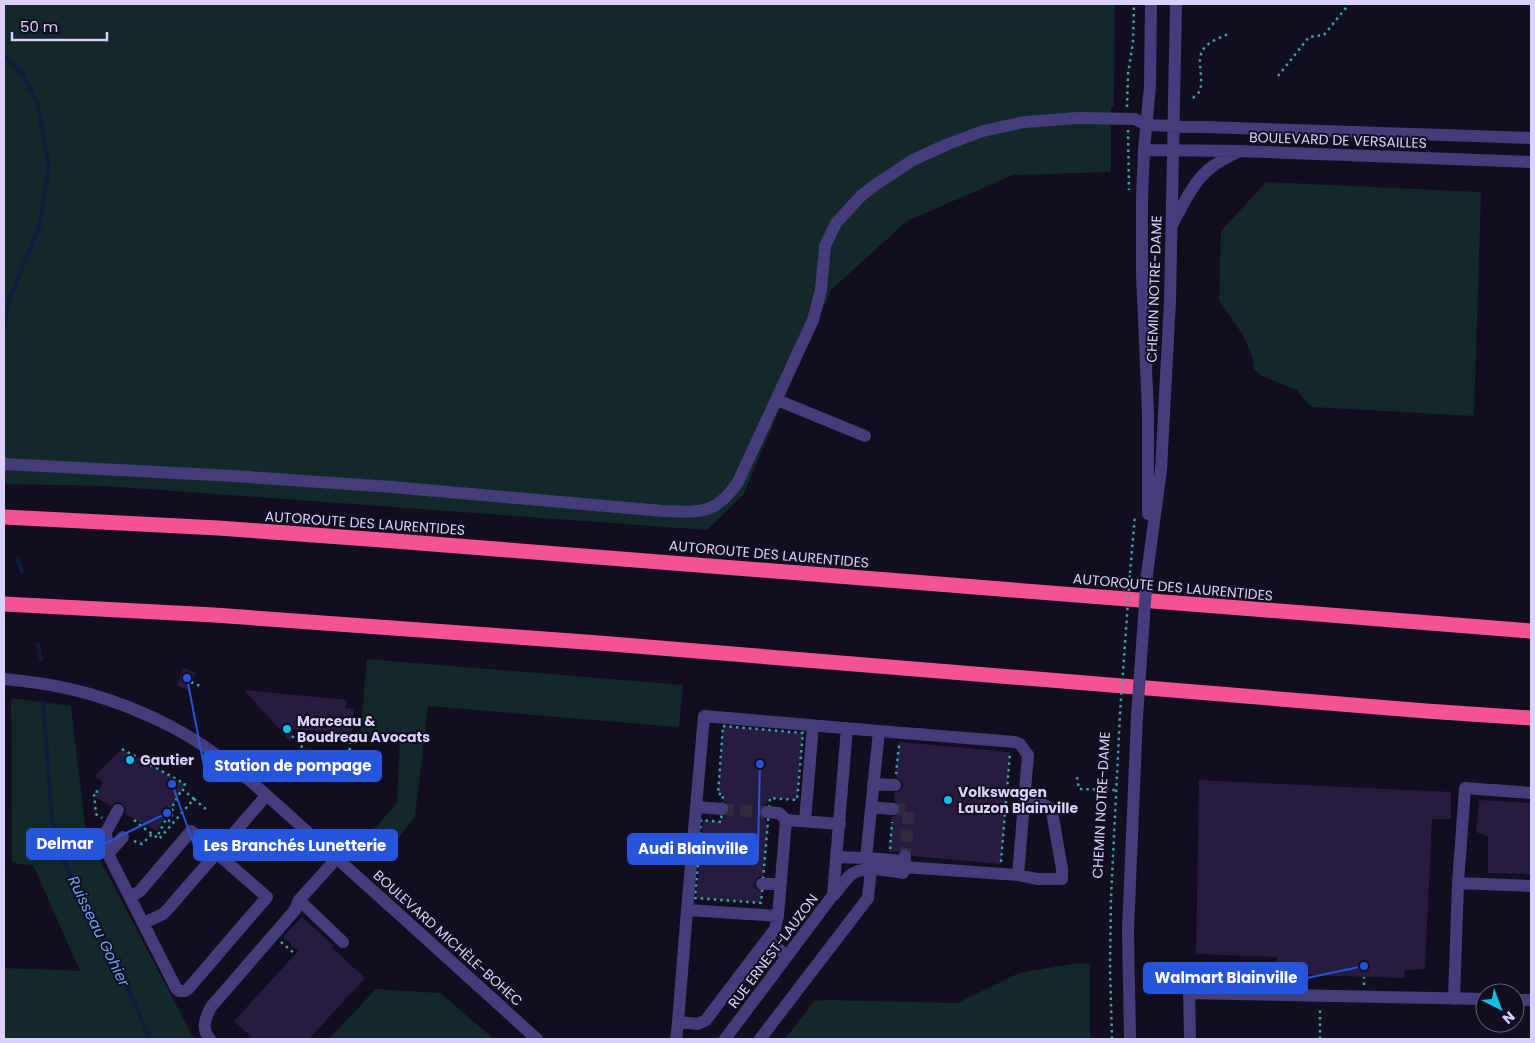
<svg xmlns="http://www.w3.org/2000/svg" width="1535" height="1043" font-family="Poppins,sans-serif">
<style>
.green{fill:#122829}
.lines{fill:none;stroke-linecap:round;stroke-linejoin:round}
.stream{stroke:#0e1c3e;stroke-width:4}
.building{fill:#261c3f}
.minor-tunnel{stroke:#312b40;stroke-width:12;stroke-dasharray:12 6;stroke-linecap:butt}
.path{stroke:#36a6aa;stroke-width:2.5;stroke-dasharray:2.5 4;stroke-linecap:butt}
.minor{stroke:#443c7b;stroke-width:12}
.highway{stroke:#f35392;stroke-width:15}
.path-bridge{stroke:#36a6aa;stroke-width:2.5;stroke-dasharray:2.5 4;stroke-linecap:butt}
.minor-bridge{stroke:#443c7b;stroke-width:12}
.poi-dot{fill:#10bfe8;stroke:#130e1f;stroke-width:2}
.labels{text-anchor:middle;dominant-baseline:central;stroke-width:4;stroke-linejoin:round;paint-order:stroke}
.street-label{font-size:14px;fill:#d9d0fc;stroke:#130e1f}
.poi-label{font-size:14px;font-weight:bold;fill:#d9d0fc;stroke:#130e1f;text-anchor:start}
.water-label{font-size:15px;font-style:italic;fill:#65a5f4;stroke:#130e1f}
.leader{fill:none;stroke:#2654da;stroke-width:2}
.callout-dot{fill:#2654da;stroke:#130e1f;stroke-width:2}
.callout{fill:#2654da;stroke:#2654da;stroke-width:2}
.callout-label{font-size:15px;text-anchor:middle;font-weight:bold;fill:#fff}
</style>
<rect width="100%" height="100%" fill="#130e1f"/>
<path class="green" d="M4 4H1115L1114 106 1111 107V172L1013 175 907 221 831 290 743 495 707 530 106 486 4 484Z
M1266 182 1481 192 1474 416 1312 407 1305 401 1297 390 1262 376 1254 369 1252 356 1243 335 1219 301 1221 231Z
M367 659 683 685 679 727 428 706 415 816 383 858 364 840 397 803 400 738 360 735Z
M11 698 71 706 86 833 194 1039H4V968L80 971 33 865 12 863Z
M1079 963 1090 964V1039H785L814 1001 826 1000 958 1003 1019 973Z
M376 989 440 993 494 1039H329Z"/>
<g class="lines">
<path class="stream" d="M4 55 22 74 37 102 49 166 39 227 10 298 4 326
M18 560 22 572
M38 644 41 660
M43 702 52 819 58 845 67 868 126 984 150 1039"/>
</g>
<path class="building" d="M184 668 196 673 188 690 177 685Z
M244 690 347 700 345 708 354 709 352 733 336 732 332 737 326 732 292 729 291 742Z
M723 726 803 733 797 800 768 798 767 804 763 805 759 811 760 816 766 820V825L768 826 763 876 758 877 754 884 755 888 762 892 761 903 696 898 703 820 721 822V817L726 816 730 810 729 805 723 801V794H718Z
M899 742 1010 752 1001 864 913 856 910 850 905 848 901 849 898 852H889L892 817 899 814 901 809 898 803 894 801V793L899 792 903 786 902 781 896 777Z
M122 749 185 784 171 809 174 811 169 821 164 818 157 831 125 814 126 809 122 803 117 802 111 806 95 797 103 782 94 776Z
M1199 780 1451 792V819H1432L1425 969 1404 970 1405 978 1276 974 1277 957 1196 954Z
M1479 800 1531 803V874L1488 873V836L1476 832Z
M302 917 333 945 331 947 365 978 309 1039H254L234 1021 298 951 283 937Z"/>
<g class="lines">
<path class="minor-tunnel" d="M722 809 767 812
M893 809 909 810 905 856"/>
<path class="path" d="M1278 76 1309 37 1324 35 1349 4
M1193 98C1195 96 1198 94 1199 92 1206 79 1193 58 1206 46 1212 40 1223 37 1230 33
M1127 107 1128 74 1133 42 1134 4
M1128 130 1129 190
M1130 573 1135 515
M191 682 200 686
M723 726 803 733 797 800 770 798 761 903 695 898 701 820 721 822 723 794H718Z
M340 732V735L351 736 349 756
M292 736 312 758
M122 749 185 784 182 789
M896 774 899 745
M1077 777 1079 789 1116 790
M98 792 95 791 94 794 96 814 102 818
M194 799 208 811
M134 820C142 827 151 833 159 839L194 799 182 789 171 809 174 811 169 821 166 819 157 837
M134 841 142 844 152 834
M890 849 892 822
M1001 862 1010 753
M281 942 295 954
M1364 985V977
M1112 1039 1110 969 1111 897 1120 714
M1320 1039V1008"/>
<path class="minor" d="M1144 150 1239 151 1531 162
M1173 223C1183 205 1192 184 1208 170 1217 162 1228 157 1239 151
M777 400 865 436
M4 464 234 476 392 487 662 511C699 512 715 516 738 482L813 320 821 290 825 246 836 223 861 196 875 185 913 160 948 144 983 131 1024 122 1078 118 1135 119 1146 125 1531 138
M1148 514V412L1142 274V198L1144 150 1150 86 1151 4
M1147 574 1161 470 1170 301 1176 4
M4 679C64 684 116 698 170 726 227 755 276 804 324 847 395 910 466 975 537 1039
M879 731 1015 742 1020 744 1028 755 1018 875 904 867
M873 784 895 785
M696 807 722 809
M871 807 893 809
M767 812 779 813 786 820
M805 821 813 725
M123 837 108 854 176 988 179 991H185L188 989 267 897 191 831 140 891 130 897
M108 854 106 832 118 810
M337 858 299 900 343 942
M866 858 905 861
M1018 875 1037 879H1062V869L1052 812C1046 802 1035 803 1025 802
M1458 883 1531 886
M762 884H781
M834 895C840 888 845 879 852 874 865 865 889 871 903 873L905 856
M687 910 704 716 879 731 866 858 837 857
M778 916 775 929 706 1020 698 1024 678 1022 687 910 778 916 786 820 840 824
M144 923 163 914 168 909 266 796
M767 940 787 956
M1454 999 1458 883 1465 788 1531 793
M1515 1000H1531
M210 1039C201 1029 205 1018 211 1007L295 910 299 900
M676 1039 678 1022
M725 1039 833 895 847 728
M760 1039 868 898 872 859
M1130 1039 1128 930 1137 716
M1190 1039 1189 993 1485 999"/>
<path class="highway" d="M4 517 218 528 382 540 1531 631
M4 604 214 615 599 643 1426 711 1531 718"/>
<path class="path-bridge" d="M1120 714 1130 573"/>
<path class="minor-bridge" d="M1137 716 1147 574"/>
</g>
<g class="poi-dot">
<circle cx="287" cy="729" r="5"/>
<circle cx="130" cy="760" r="5"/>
<circle cx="948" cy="800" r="5"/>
</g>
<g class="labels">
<g class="street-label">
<text transform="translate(1338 140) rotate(2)">BOULEVARD DE VERSAILLES</text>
<text transform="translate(1154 289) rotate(-88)">CHEMIN NOTRE-DAME</text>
<text transform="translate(365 523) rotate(4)">AUTOROUTE DES LAURENTIDES</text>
<text transform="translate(769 554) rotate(5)">AUTOROUTE DES LAURENTIDES</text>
<text transform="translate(1173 587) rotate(5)">AUTOROUTE DES LAURENTIDES</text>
<text transform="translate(1101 805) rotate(-87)">CHEMIN NOTRE-DAME</text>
<text transform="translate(448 938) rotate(42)">BOULEVARD MICHÈLE-BOHEC</text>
<text transform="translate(773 951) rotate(-53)">RUE ERNEST-LAUZON</text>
</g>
<g class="poi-label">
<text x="297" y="721">Marceau &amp;<tspan x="297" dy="16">Boudreau Avocats</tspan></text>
<text x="140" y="760">Gautier</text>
<text x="958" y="792">Volkswagen<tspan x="958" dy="16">Lauzon Blainville</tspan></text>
</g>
<g class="water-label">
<text transform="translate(99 931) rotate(64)">Ruisseau Gohier</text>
</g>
</g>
<path class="leader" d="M187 678L204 766M167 813L104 844M172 784L194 845M760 764L758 849M1364 966L1307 978"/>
<g class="callout-dot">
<circle cx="187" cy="678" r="5"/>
<circle cx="167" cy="813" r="5"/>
<circle cx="172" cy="784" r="5"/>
<circle cx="760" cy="764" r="5"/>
<circle cx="1364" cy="966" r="5"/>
</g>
<g class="callout">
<rect x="204" y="751" width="177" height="30" rx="5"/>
<rect x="27" y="829" width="77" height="30" rx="5"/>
<rect x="194" y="830" width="203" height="30" rx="5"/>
<rect x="628" y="834" width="130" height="30" rx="5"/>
<rect x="1144" y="963" width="163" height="30" rx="5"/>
</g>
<g class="callout-label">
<text x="293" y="771">Station de pompage</text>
<text x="65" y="849">Delmar</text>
<text x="295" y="851">Les Branchés Lunetterie</text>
<text x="693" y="854">Audi Blainville</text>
<text x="1226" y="983">Walmart Blainville</text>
</g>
<rect width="1535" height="1043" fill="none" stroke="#d9d0fc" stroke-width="10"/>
<g transform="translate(1500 1008) rotate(138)"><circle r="24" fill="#130e1f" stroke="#625c77"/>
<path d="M0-4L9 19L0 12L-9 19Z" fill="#10bfe8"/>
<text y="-8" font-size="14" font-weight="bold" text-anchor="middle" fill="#d9d0fc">N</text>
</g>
<path d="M12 32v8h95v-8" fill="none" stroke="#d9d0fc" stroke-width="2.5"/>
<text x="20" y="32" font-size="15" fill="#d9d0fc" stroke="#130e1f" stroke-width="4" paint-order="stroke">50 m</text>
</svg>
